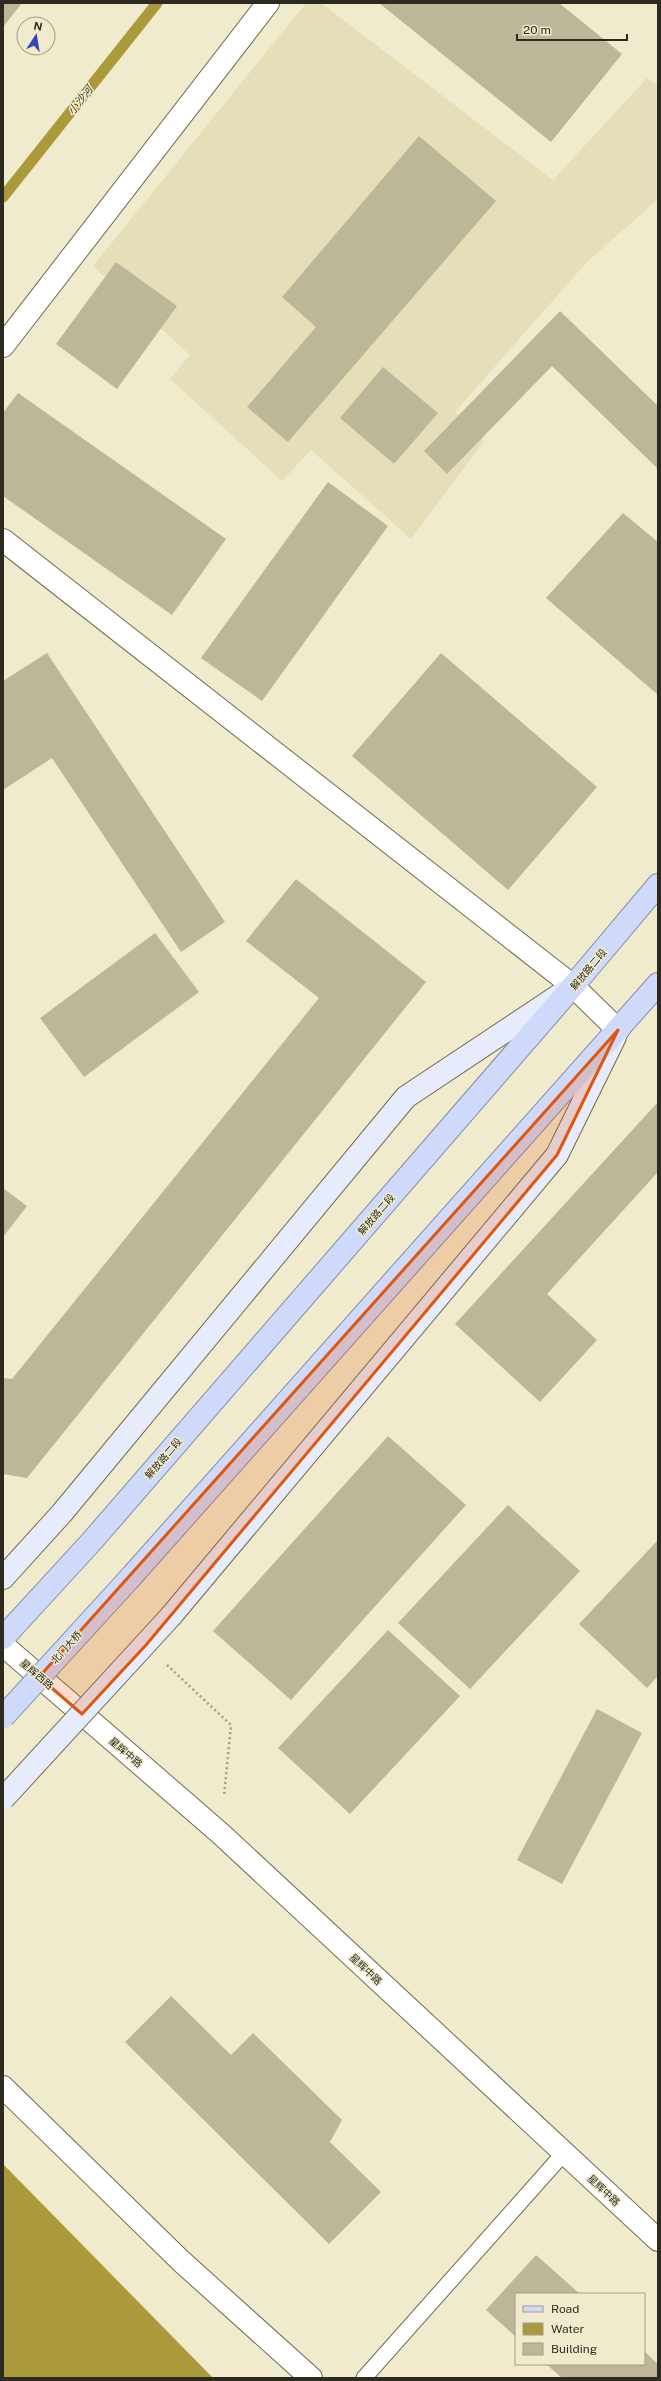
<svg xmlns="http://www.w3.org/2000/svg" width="661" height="2381" font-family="'Public Sans','Noto Sans SC',sans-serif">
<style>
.built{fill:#e5deb9}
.water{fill:#ab9a3b}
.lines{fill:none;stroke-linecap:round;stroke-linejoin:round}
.stream{stroke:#ab9a3b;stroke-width:11}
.building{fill:#bcb799}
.lane-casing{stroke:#6f6b4f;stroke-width:17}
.street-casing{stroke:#6f6b4f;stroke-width:24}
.secondary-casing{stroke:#6f6b4f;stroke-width:24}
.primary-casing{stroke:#828cad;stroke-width:24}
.path{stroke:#a09d86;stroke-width:2.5;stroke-dasharray:2 3;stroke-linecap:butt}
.lane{stroke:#fff;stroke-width:15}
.street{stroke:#fff;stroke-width:22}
.secondary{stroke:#e7ecfd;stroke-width:22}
.primary{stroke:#cfdafb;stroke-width:22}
.secondary-bridge-casing{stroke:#6f6b4f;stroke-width:24;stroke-linecap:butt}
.primary-bridge-casing{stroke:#828cad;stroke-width:24;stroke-linecap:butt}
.secondary-bridge{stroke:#e7ecfd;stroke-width:22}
.primary-bridge{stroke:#cfdafb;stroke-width:22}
.marked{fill:#df570d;fill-opacity:0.2;stroke:#df570d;stroke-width:3;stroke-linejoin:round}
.labels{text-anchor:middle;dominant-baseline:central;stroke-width:3;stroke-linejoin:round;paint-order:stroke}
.street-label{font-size:10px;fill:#2d2b20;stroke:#f0ebcc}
.water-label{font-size:11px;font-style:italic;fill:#3f380f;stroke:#f0ebcc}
</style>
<rect width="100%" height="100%" fill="#f0ebcc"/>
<path class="built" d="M306 3H321L553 180 647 78 658 86V199L586 263 455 412 484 441 411 539 311 450 282 481 170 379 190 355 93 266Z"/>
<path class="water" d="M3 2164 213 2378H3Z"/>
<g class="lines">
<path class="stream" d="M3 197 157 3"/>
</g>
<path class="building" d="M3 3H22L3 27Z
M379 3H559L622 54 551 142Z
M419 136 496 201 288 442 247 407 316 327 282 297Z
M116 262 177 306 117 389 56 344Z
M560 311 658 406V469L552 366 447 474 424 451Z
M383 367 438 413 394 464 340 418Z
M18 393 226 539 172 615 3 496V413Z
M328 482 388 526 262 701 201 658Z
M623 513 658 542V695L546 598Z
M47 653 225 922 181 952 52 758 3 790V681Z
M441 653 597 787 508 890 352 756Z
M296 879 426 982 27 1478 3 1474V1378L12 1379 319 998 246 941Z
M155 933 199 992 84 1077 40 1018Z
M658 1102V1172L547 1294 597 1340 540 1402 455 1324Z
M3 1188 27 1206 3 1237Z
M388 1436 466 1505 291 1700 213 1631Z
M508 1505 580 1571 470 1689 398 1623Z
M658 1540V1676L647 1688 579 1624Z
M388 1630 460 1696 350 1814 278 1748Z
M597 1709 642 1733 562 1884 517 1860Z
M171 1996 231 2055 253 2033 342 2120 330 2142 381 2192 329 2244 125 2042Z
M536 2255 580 2294H516V2337L486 2310Z
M644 2351 658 2364V2378H562L546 2364H644Z"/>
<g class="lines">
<defs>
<path id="lane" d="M364 2378 564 2153"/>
<path id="street" d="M3 346 268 3
M3 540 573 986 618 1030
M3 1645 221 1834 658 2240
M3 2087 181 2261 311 2378"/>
<path id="secondary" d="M3 1578 62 1513 406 1097 564 992
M171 1616 557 1155 615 1037"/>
<path id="primary" d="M130 1578 658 984
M3 1638 92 1541 573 986 658 885"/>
</defs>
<use href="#lane" class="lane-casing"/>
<use href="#street" class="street-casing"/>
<use href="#secondary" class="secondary-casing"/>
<use href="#primary" class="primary-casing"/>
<path class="path" d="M167 1665 231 1725 224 1796"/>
<use href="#lane" class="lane"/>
<use href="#street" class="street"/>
<use href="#secondary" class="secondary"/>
<use href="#primary" class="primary"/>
<defs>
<path id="secondary-bridge" d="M3 1799 171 1616"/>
<path id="primary-bridge" d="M3 1717 130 1578"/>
</defs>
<use href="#secondary-bridge" class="secondary-bridge-casing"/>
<use href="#primary-bridge" class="primary-bridge-casing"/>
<use href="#secondary-bridge" class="secondary-bridge"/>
<use href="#primary-bridge" class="primary-bridge"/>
</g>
<path class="marked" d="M618 1030 557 1155 146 1645 82 1714 39 1677Z"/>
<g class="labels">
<g class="street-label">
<text transform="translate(588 969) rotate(-50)">解放路二段</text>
<text transform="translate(376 1214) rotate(-49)">解放路二段</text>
<text transform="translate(163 1458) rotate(-49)">解放路二段</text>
<text transform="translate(66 1647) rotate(-48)">北门大桥</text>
<text transform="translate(37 1674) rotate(41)">星辉西路</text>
<text transform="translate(126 1752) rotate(41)">星辉中路</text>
<text transform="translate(366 1969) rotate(43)">星辉中路</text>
<text transform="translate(604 2190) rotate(43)">星辉中路</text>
</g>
<g class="water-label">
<text transform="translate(80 100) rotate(-52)">小沙河</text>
</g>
</g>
<rect width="661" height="2381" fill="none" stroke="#2d2b20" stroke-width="8"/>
<rect x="515" y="2293" width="130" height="72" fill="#f0ebcc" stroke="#a29e87"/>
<rect x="523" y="2306" width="20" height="6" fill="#cfdafb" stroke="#a29e87"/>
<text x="551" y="2313" font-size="12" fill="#2d2b20">Road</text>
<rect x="523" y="2323" width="20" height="12" fill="#ab9a3b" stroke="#a29e87"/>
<text x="551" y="2333" font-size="12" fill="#2d2b20">Water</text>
<rect x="523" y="2343" width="20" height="12" fill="#bcb799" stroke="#a29e87"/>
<text x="551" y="2353" font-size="12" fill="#2d2b20">Building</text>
<g transform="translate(36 36) rotate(12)"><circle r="19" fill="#f0ebcc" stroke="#a29e87"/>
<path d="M0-3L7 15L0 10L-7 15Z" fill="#3445b8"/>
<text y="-6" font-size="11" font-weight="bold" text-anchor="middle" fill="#2d2b20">N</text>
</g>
<path d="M517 34v6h110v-6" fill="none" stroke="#2d2b20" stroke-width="2"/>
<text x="523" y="34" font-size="12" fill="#2d2b20" stroke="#f0ebcc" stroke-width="3" paint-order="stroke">20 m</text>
</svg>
